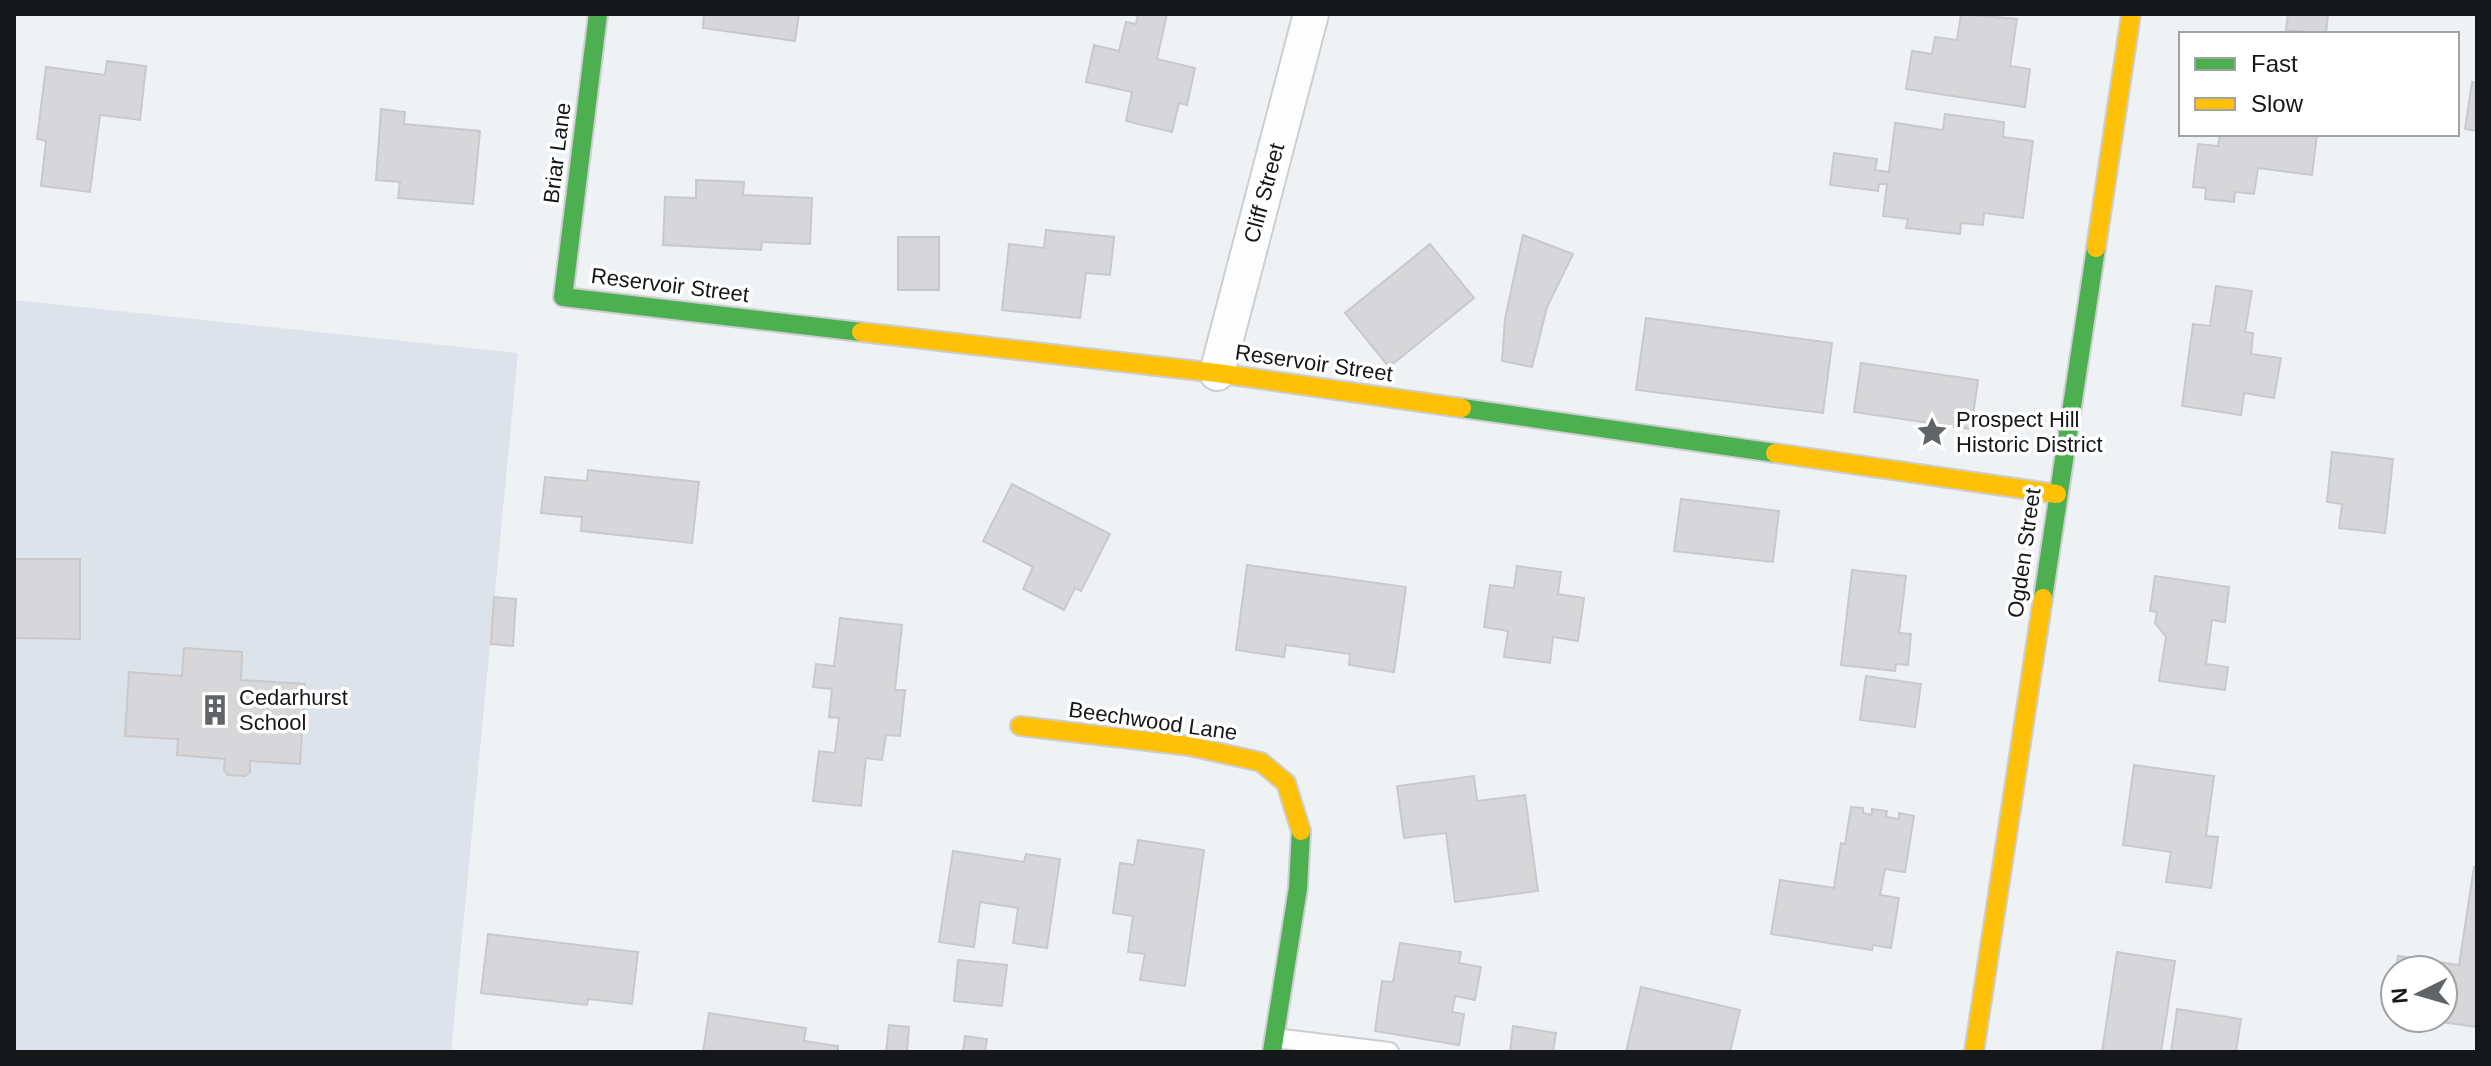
<svg xmlns="http://www.w3.org/2000/svg" width="2491" height="1066" font-family="Helvetica,sans-serif">
<style>
.built{fill:#dde3eb}
.building{fill:#d7d7da;stroke:#c9c9cb;stroke-width:2}
.lines{fill:none;stroke-linecap:round;stroke-linejoin:round}
.lane-casing{stroke:#ccced0;stroke-width:22}
.street-casing{stroke:#ccced0;stroke-width:38}
.fast-casing{stroke:#ccced0;stroke-width:22}
.slow-casing{stroke:#ccced0;stroke-width:22}
.lane{stroke:#fdfdfe;stroke-width:18}
.street{stroke:#fdfdfe;stroke-width:34}
.fast{stroke:#4caf50;stroke-width:18}
.slow{stroke:#ffc107;stroke-width:18}
.labels{text-anchor:middle;dominant-baseline:central;stroke-width:7;stroke-linejoin:round;paint-order:stroke}
.street-label{font-size:22px;fill:#151719;stroke:#fff}
.poi-label{font-size:22px;fill:#151719;stroke:#fff;text-anchor:start}
</style>
<rect width="100%" height="100%" fill="#eff2f5"/>
<path class="built" d="M14 300 518 353 451 1052H14Z"/>
<path class="building" d="M704 14H799L795 41 703 28Z
M1138 14H1167L1157 59 1195 68 1187 105 1179 103 1172 132 1126 121 1132 92 1086 82 1094 45 1119 51 1126 22 1136 24Z
M1961 14 2017 19 2010 66 2030 69 2025 107 1906 89 1912 51 1932 54 1935 37 1957 40Z
M2288 14H2328L2326 34 2286 30Z
M107 61 146 66 140 120 100 115 90 192 41 186 46 141 37 139 46 67 105 75Z
M2472 82 2477 83V131L2465 129Z
M381 109 405 112 404 124 480 131 473 204 398 198 400 182 376 180Z
M1945 114 2004 122 2003 137 2033 141 2023 218 1984 213 1983 225 1961 223 1960 234 1906 228 1908 219 1883 216 1887 184H1879L1878 191 1830 185 1834 153 1877 159 1875 170 1889 172 1895 123 1943 130Z
M2220 134H2317L2312 175 2258 168 2254 194 2235 192 2234 202 2205 199 2206 188 2193 187 2198 144 2218 146Z
M696 180 744 182 743 195 812 198 810 244 762 242 761 250 663 245 665 197 696 198Z
M1046 230 1114 237 1110 275 1086 273 1080 318 1002 310 1009 244 1044 248Z
M1523 235 1573 254 1547 307 1532 367 1502 361 1505 319Z
M898 237H939V290H898Z
M1430 244 1474 298 1389 367 1345 313Z
M2216 286 2252 291 2245 332 2253 333 2251 354 2281 358 2274 398 2244 393 2241 415 2182 406 2193 324 2210 326Z
M1646 318 1832 343 1823 413 1636 390Z
M1861 363 1978 380 1971 429 1854 412Z
M2332 452 2393 459 2385 533 2339 528 2342 504 2327 502Z
M588 470 699 482 692 543 581 531 582 517 541 513 545 477 587 481Z
M1012 484 1110 534 1081 591 1075 588 1064 610 1023 589 1033 567 983 541Z
M1681 499 1779 511 1773 562 1674 551Z
M14 559H80V639L14 638Z
M1247 565 1406 587 1394 672 1349 665 1350 654 1286 645 1284 657 1236 650Z
M1517 566 1561 572 1558 594 1584 598 1578 641 1553 637 1550 663 1504 657 1508 631 1484 627 1490 585 1514 588Z
M1852 570 1906 576 1899 633 1911 634 1908 665 1896 664 1895 671 1841 665Z
M2155 576 2229 587 2225 622 2212 620 2206 664 2228 667 2225 690 2159 681 2166 637 2155 623 2157 612 2150 611Z
M494 597 516 599 513 646 491 644Z
M840 618 902 625 895 690H905L900 736 886 735 882 760 866 758 861 806 813 801 819 751 835 753 839 718 829 717 832 689 813 687 816 664 834 666Z
M184 648 242 652 241 680 305 684 300 764 250 761V772L245 776 228 775 224 770 225 759 177 755 178 739 125 736 129 672 182 676Z
M1866 676 1921 684 1915 727 1860 720Z
M2134 765 2214 776 2206 836 2218 837 2211 888 2166 882 2171 852 2123 845Z
M1474 776 1477 801 1525 795 1538 891 1455 902 1446 833 1404 838 1397 786Z
M1851 807 1863 808V813L1872 815V809L1887 811 1886 817 1899 819V813L1914 816 1905 872 1885 869 1880 895 1899 898 1891 948 1873 945 1872 950 1771 934 1780 880 1834 888 1841 843 1845 844Z
M1138 840 1204 850 1185 986 1140 980 1145 954 1128 952 1133 916 1113 913 1120 863 1134 865Z
M953 851 1024 862 1026 854 1060 859 1047 948 1013 943 1018 908 980 902 974 947 939 942Z
M2474 867H2477V1027L2412 1018H2443V970H2396L2398 956 2459 965Z
M488 934 638 952 632 1004 588 999 587 1005 481 993Z
M1400 943 1461 952 1459 963 1481 967 1475 1000 1455 996 1452 1012 1464 1014 1459 1045 1375 1031 1382 981 1393 982Z
M2117 952 2175 961 2161 1052H2102Z
M958 960 1007 965 1002 1006 954 1001Z
M2395 975V1016L2389 1015Z
M1641 987 1740 1010 1730 1052H1626Z
M2177 1009 2241 1019 2236 1052H2171Z
M709 1013 806 1028 804 1041 838 1046V1052H703Z
M889 1025 909 1027 907 1052H886Z
M1513 1026 1556 1033 1553 1052H1510Z
M965 1036 987 1039 985 1052H963Z"/>
<g class="lines">
<defs>
<path id="lane" d="M1275 1038 1389 1052"/>
<path id="street" d="M1217 373 1311 14"/>
<path id="fast" d="M598 14 563 297 861 332
M1462 408 1775 453
M2043 598 2096 248
M1272 1052 1298 888 1301 831"/>
<path id="slow" d="M2096 248 2131 14
M861 332 1217 373 1462 408
M1775 453 2057 494
M1020 726 1189 746 1261 762 1286 783 1301 831
M1974 1052 2043 598"/>
</defs>
<use href="#lane" class="lane-casing"/>
<use href="#street" class="street-casing"/>
<use href="#fast" class="fast-casing"/>
<use href="#slow" class="slow-casing"/>
<use href="#lane" class="lane"/>
<use href="#street" class="street"/>
<use href="#fast" class="fast"/>
<use href="#slow" class="slow"/>
</g>
<defs>
<symbol id="sight-bare" viewBox="-9 -9 18 18"><path d="M0-6L1.8-2.2L6-1.7L2.9 1.2L3.7 5.4L0 3.3L-3.7 5.4L-2.9 1.2L-6-1.7L-1.8-2.2Z" fill="#616466" stroke="#fff" stroke-width="2.5" paint-order="stroke"/></symbol>
<symbol id="building-bare" viewBox="-9 -9 18 18"><path d="M-4-6H4V6H1V3H-1V6H-4ZM-2.5-4.3h1.7v1.8h-1.7ZM.8-4.3h1.7v1.8H.8ZM-2.5-1h1.7V.8h-1.7ZM.8-1h1.7V.8H.8Z" fill="#616466" stroke="#fff" stroke-width="2.5" paint-order="stroke"/></symbol>
</defs>
<g fill-rule="evenodd">
<use href="#sight-bare" x="1910" y="410" width="44" height="44"/>
<use href="#building-bare" x="193" y="688" width="44" height="44"/>
</g>
<g class="labels">
<g class="street-label">
<text transform="translate(557 153) rotate(-83)">Briar Lane</text>
<text transform="translate(1264 193) rotate(-75)">Cliff Street</text>
<text transform="translate(670 285) rotate(7)">Reservoir Street</text>
<text transform="translate(1314 363) rotate(8)">Reservoir Street</text>
<text transform="translate(2024 553) rotate(-82)">Ogden Street</text>
<text transform="translate(1153 721) rotate(8)">Beechwood Lane</text>
</g>
<g class="poi-label">
<text x="1956" y="419">Prospect Hill<tspan x="1956" dy="25">Historic District</tspan></text>
<text x="239" y="697">Cedarhurst<tspan x="239" dy="25">School</tspan></text>
</g>
</g>
<rect width="2491" height="1066" fill="none" stroke="#151719" stroke-width="32"/>
<rect x="2179" y="32" width="280" height="104" fill="#ffffff" stroke="#a1a2a3" stroke-width="2"/>
<rect x="2195" y="58" width="40" height="12" fill="#4caf50" stroke="#a1a2a3" stroke-width="2"/>
<text x="2251" y="72" font-size="24" fill="#151719">Fast</text>
<rect x="2195" y="98" width="40" height="12" fill="#ffc107" stroke="#a1a2a3" stroke-width="2"/>
<text x="2251" y="112" font-size="24" fill="#151719">Slow</text>
<g transform="translate(2419 994) rotate(265)"><circle r="38" fill="#ffffff" stroke="#a1a2a3" stroke-width="2"/>
<path d="M0-6L14 30L0 20L-14 30Z" fill="#616466"/>
<text y="-12" font-size="22" font-weight="bold" text-anchor="middle" fill="#151719">N</text>
</g>
</svg>
